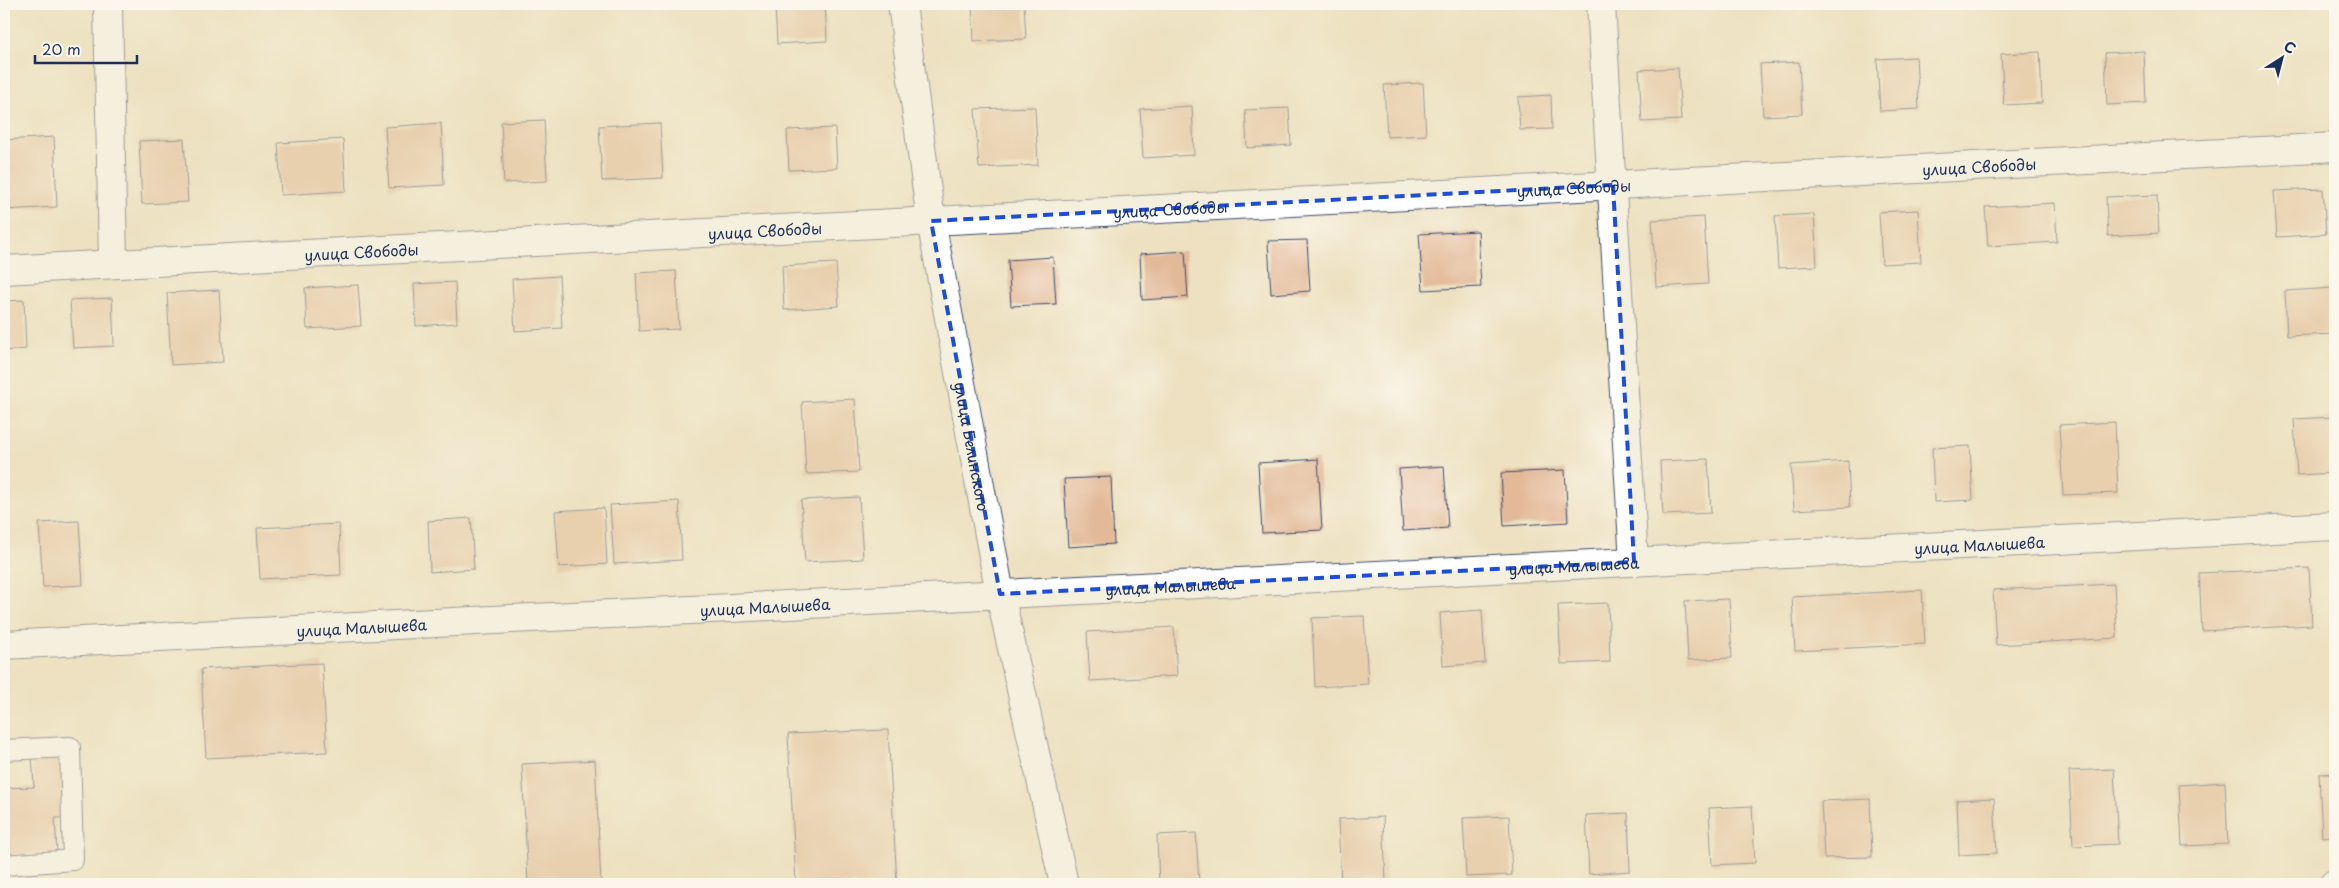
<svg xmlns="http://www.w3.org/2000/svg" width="2339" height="888" font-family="'Playpen Sans',sans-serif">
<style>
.building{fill:#e3b998}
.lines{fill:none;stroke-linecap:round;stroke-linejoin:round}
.service-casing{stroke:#3a4a6d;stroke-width:22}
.minor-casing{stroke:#3a4a6d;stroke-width:30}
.service{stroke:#fff;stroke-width:20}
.minor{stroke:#fff;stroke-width:28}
.marked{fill:none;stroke:#1d4ed8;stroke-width:4;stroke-dasharray:10 6;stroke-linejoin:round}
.labels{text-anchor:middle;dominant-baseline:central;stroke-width:4;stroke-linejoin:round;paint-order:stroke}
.street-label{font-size:15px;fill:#1b2f5e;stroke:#fbf7ec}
</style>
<rect width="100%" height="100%" fill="#fbf7ec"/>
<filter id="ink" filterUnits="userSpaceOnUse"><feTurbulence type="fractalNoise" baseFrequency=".02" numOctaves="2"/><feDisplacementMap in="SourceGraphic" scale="10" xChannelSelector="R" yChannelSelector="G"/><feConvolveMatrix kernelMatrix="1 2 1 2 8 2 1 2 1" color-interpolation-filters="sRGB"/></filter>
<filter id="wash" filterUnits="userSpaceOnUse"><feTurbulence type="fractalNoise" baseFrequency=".0096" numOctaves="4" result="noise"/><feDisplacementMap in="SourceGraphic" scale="20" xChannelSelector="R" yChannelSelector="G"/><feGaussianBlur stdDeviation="1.12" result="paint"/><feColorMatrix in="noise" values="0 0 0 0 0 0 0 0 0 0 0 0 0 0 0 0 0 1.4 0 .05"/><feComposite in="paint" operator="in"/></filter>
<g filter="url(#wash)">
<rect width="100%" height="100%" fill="#ede1c1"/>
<g id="blocks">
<path class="building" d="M775 4H825L827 41 777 44Z
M972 4H1024L1026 39 974 41Z
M2144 51 2146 103 2107 105 2105 53Z
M2040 52 2042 103 2004 105 2001 54Z
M1916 57 1919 109 1880 111 1877 59Z
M1799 62 1802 114 1763 116 1760 64Z
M1678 68 1681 120 1642 122 1639 70Z
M1423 83 1426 135 1387 137 1384 85Z
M1551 95 1552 129 1520 130 1518 97Z
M1192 106 1194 155 1143 158 1140 109Z
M1035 107 1038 165 979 168 975 109Z
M1289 108 1291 145 1247 148 1245 110Z
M544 120 547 181 504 183 501 122Z
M441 123 444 185 389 188 385 127Z
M660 123 663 178 602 181 599 126Z
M835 128 837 168 789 170 787 130Z
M54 137 57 207 4 210V140Z
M184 139 188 202 142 204 139 141Z
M343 139 346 191 281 195 278 143Z
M2323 189 2326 234 2277 237 2274 191Z
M2157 195 2159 233 2108 236 2106 197Z
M2055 203 2057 242 1988 246 1985 207Z
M1918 210 1921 262 1882 264 1879 212Z
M1814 214 1817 266 1778 268 1775 216Z
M1704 217 1708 284 1656 287 1652 220Z
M1478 231 1481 287 1423 290 1419 234Z
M1307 240 1310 291 1271 294 1268 241Z
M1185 251 1188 297 1142 300 1140 254Z
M1053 257 1056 304 1011 306 1008 260Z
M836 263 839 306 784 310 782 266Z
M676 271 679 329 639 331 636 273Z
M559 276 562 328 515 331 512 279Z
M455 282 457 323 416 326 414 284Z
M358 285 361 326 307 329 305 288Z
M2334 288 2335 334 2287 336 2285 291Z
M219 290 223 362 171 365 167 293Z
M112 298 114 346 73 348 70 300Z
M24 300 26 349 4 351V301Z
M855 399 859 472 806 474 802 402Z
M2335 417V473L2297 475 2294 419Z
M2115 422 2118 493 2063 495 2059 425Z
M1970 446 1973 500 1934 502 1932 448Z
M1318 459 1322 530 1262 533 1258 463Z
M1708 459 1711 513 1663 515 1660 461Z
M1848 461 1850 507 1794 510 1791 465Z
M1444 466 1448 528 1403 531 1399 469Z
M1565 470 1568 522 1504 526 1501 473Z
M1111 477 1114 544 1068 547 1064 479Z
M859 497 863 559 805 562 801 500Z
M679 501 682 560 614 564 610 505Z
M604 508 607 564 559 567 555 511Z
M471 518 474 569 430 572 428 521Z
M79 521 83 585 43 587 39 523Z
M339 524 341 575 260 579 257 528Z
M2309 568 2312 625 2202 631 2199 573Z
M2114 584 2117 638 1996 645 1993 590Z
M1922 590 1925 644 1795 651 1792 597Z
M1729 599 1732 658 1688 660 1685 601Z
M1608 603 1610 662 1561 664 1558 605Z
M1482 610 1485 663 1443 666 1440 613Z
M1364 616 1368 684 1315 687 1312 618Z
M1174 627 1177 676 1090 681 1087 632Z
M322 663 327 752 206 758 201 669Z
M888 730 897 884H796L788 734Z
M65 753 69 818H55L57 852 4 855V788L34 787 32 755Z
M595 760 601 884H528L522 764Z
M2114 769 2118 844 2073 846 2069 771Z
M2335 773V836L2322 837 2319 774Z
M2225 782 2228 844 2182 846 2179 785Z
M1994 798 1997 853 1959 855 1957 800Z
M1870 799 1872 857 1824 858 1821 801Z
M1752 806 1755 863 1712 865 1709 808Z
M1628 813 1630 871 1589 874 1586 815Z
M1509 816 1512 875 1466 877 1463 818Z
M1383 817 1386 882 1341 884 1338 819Z
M1196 833 1199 884H1159L1157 835Z"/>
</g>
</g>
<g filter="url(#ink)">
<use href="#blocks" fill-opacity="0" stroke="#3a4a6d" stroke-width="1"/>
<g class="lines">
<defs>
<path id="service" d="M4 750 70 747 73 860 4 865"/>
<g id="minor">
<path d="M108 4 113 263"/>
<path id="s1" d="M902 4 931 221 1000 594 1064 884"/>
<path d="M1601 4 1634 562"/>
<path id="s2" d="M4 270 2335 147"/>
<path id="s3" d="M4 645 2335 526"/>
<path d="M2334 884H2335"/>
</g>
</defs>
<use href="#service" class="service-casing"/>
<use href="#minor" class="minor-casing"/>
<use href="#service" class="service"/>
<use href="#minor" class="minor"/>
</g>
</g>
<path d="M0 0H2339V888H0ZM1613 185 1634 562 1000 594 931 221Z" fill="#ede1c1" fill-opacity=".55" fill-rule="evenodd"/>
<path class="marked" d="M1613 185 1634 562 1000 594 931 221Z"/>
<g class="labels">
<g class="street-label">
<text stroke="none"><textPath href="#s2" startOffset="1978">улица Свободы</textPath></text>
<text stroke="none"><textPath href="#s2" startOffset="1572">улица Свободы</textPath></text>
<text stroke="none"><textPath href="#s2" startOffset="1168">улица Свободы</textPath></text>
<text stroke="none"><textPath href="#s2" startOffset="762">улица Свободы</textPath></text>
<text stroke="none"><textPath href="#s2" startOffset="358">улица Свободы</textPath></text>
<text stroke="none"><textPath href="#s1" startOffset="448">улица Белинского</textPath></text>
<text stroke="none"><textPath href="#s3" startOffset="1978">улица Малышева</textPath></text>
<text stroke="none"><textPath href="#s3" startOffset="1572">улица Малышева</textPath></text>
<text stroke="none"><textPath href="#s3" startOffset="1168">улица Малышева</textPath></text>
<text stroke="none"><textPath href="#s3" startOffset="762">улица Малышева</textPath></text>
<text stroke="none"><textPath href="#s3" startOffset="358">улица Малышева</textPath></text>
</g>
</g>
<rect width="2339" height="888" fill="none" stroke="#fbf7ec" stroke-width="20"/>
<g transform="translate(2282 58) rotate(36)" stroke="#fbf7ec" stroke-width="4" paint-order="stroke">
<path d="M0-4L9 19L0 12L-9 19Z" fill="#1b2f5e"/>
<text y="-8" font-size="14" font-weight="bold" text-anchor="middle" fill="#1b2f5e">С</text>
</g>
<path d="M35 55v8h102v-8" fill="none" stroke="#1b2f5e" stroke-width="2.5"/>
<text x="42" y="55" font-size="15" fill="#1b2f5e" stroke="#fbf7ec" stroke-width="4" paint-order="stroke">20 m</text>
</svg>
